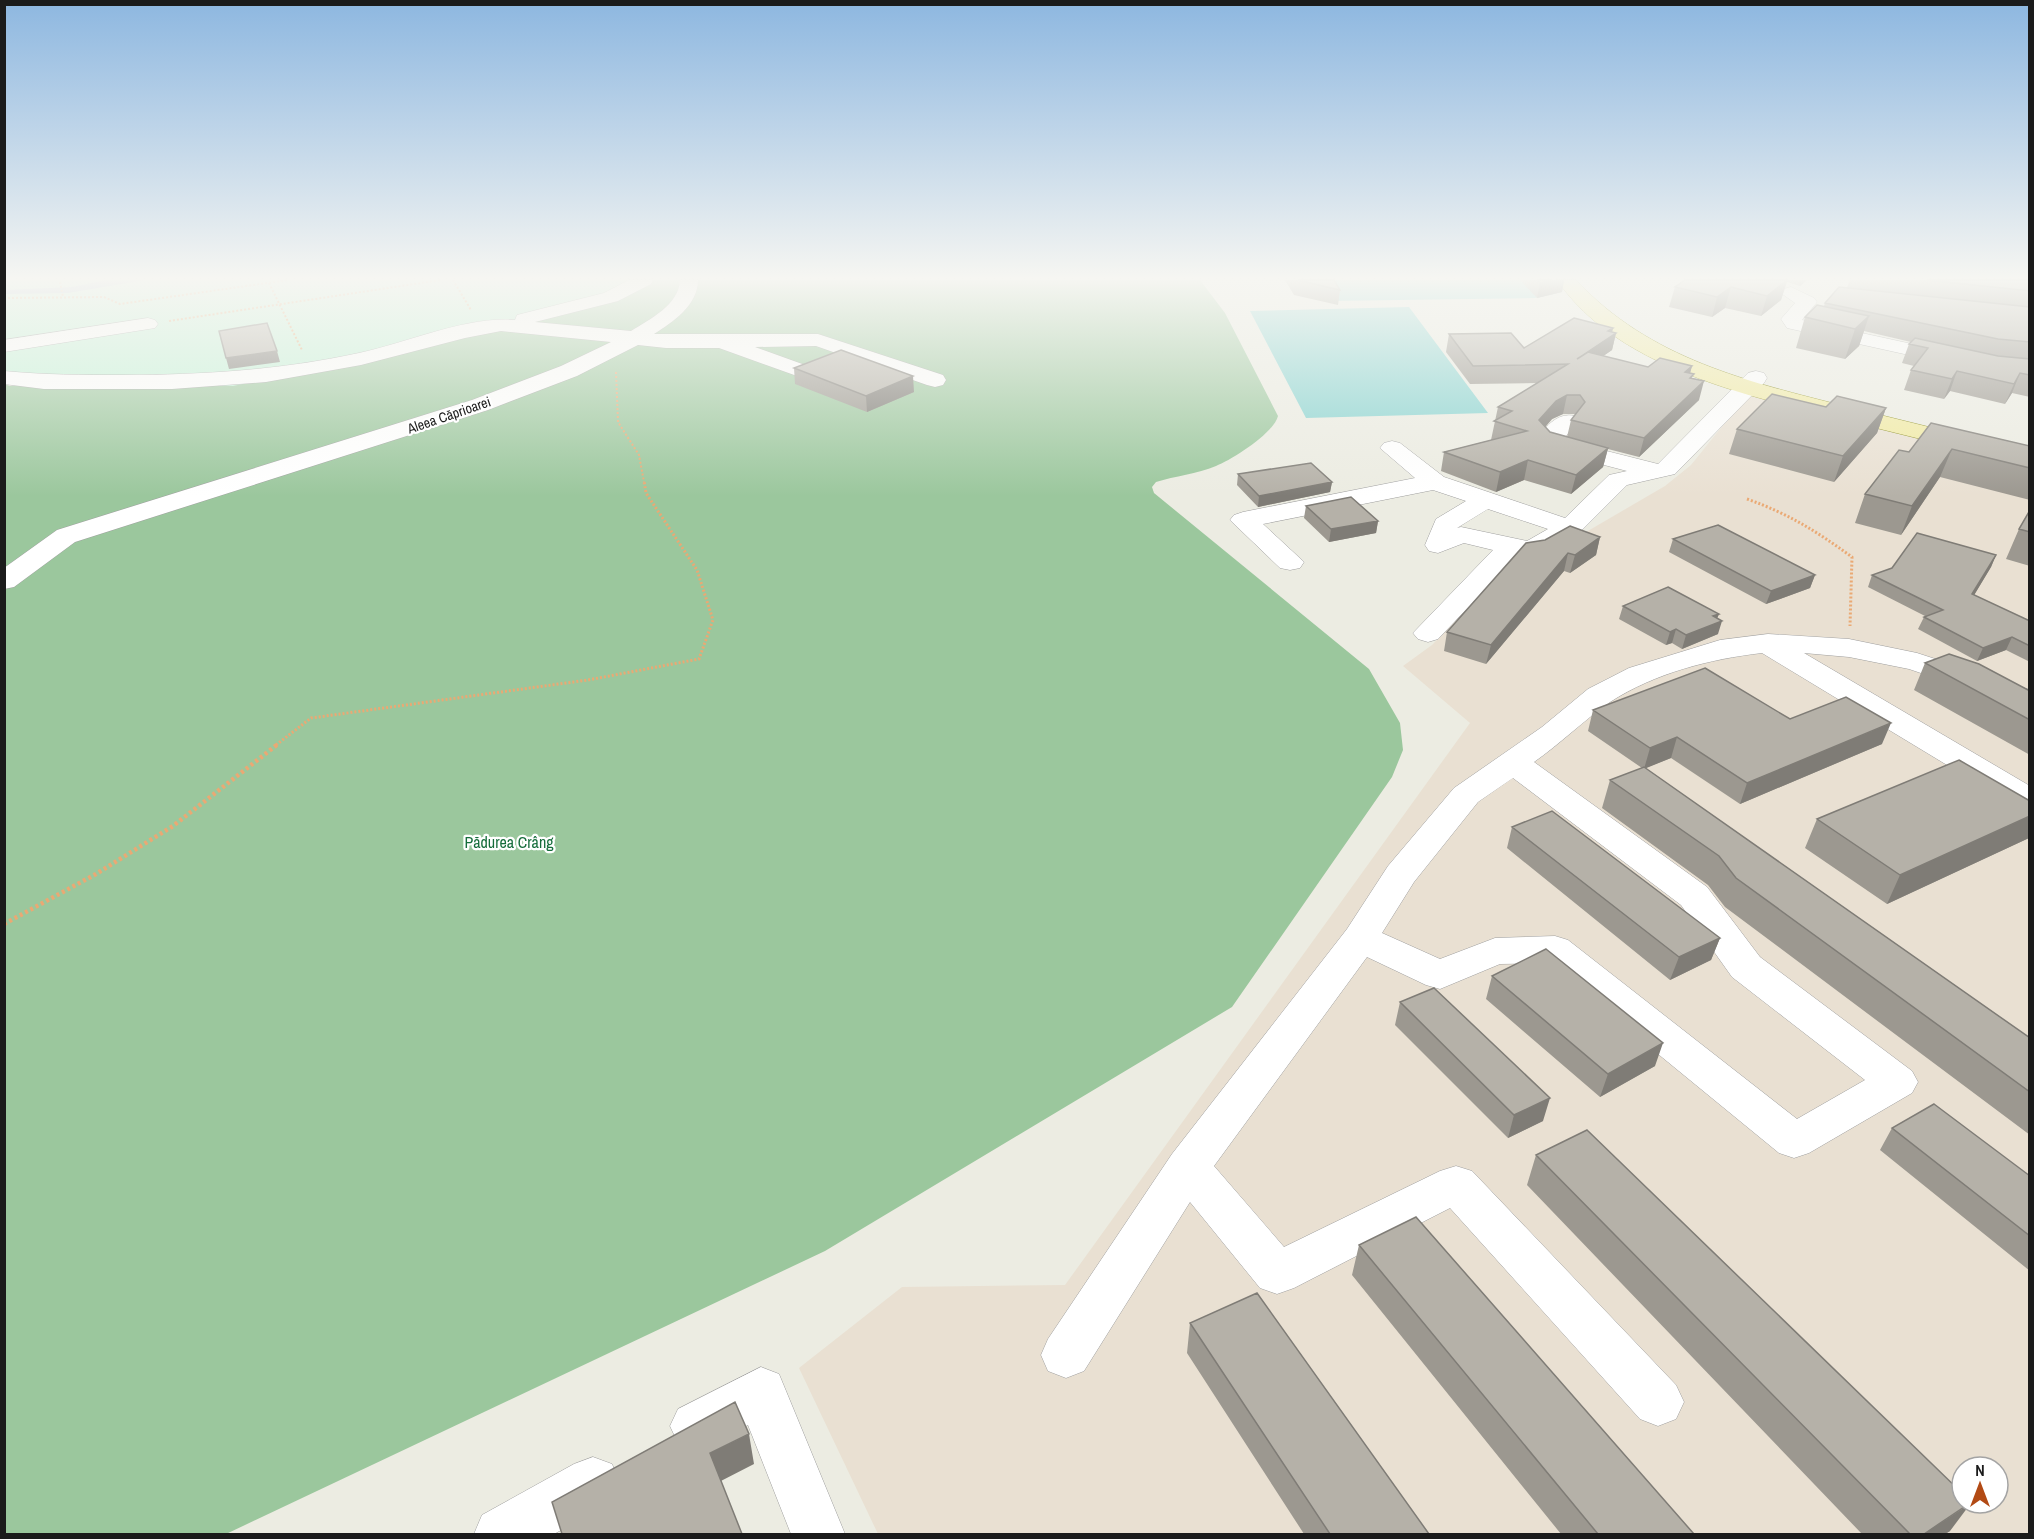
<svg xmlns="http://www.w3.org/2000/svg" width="2034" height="1539" font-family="'Archivo Narrow',sans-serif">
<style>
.military{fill:#e9e0d2;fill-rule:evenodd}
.forest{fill:#9bc79d}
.park{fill:#c2f3d7}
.pitch{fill:#87d3d0}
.water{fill:#a6bbd5}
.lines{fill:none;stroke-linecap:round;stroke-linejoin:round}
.minor-casing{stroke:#9f9f9f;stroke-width:1}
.major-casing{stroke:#82840f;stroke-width:1}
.path-far2{stroke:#eaa974;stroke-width:2;stroke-dasharray:2 2;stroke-linecap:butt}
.path-far1{stroke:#eaa974;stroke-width:3;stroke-dasharray:2 2;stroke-linecap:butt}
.path{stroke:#eaa974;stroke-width:4.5;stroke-dasharray:3 3;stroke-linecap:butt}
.minor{fill:#fff;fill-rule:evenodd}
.major{fill:#f1eaa1;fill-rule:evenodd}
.wall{fill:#9c9890;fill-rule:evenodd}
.shaded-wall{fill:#7f7c76}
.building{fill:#b5b1a8;stroke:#7f7c76;stroke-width:1.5}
.labels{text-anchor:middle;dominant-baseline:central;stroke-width:4.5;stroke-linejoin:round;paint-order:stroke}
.far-street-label{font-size:14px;fill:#1b1b1b;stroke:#fff}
.park-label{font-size:16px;fill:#166d3b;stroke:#fff}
</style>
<rect width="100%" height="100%" fill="#ecece2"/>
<path class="military" d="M1749 393 2029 463V1534H878L799 1368 902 1287 1065 1285 1470 723 1403 666 1432 645 1513 562 1581 535 1665 486 1691 465ZM1962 1467H1998V1503H1962Z"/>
<path class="forest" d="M639 280H1200L1225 313 1278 416C1274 433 1232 460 1216 466 1197 474 1175 476 1156 482L1152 487 1154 493 1369 669 1400 723 1403 750 1392 777 1232 1007 825 1251 226 1534H5L4 384 10 386Z"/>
<path class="park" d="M4 280H639L588 303 361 359 233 386 5 384Z"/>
<path class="pitch" d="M1285 280H1550L1558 291 1554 294 1535 298 1325 301 1288 285Z
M1409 307 1488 413 1306 418 1250 311Z"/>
<path class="water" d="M106 280H145L68 293 5 294V290L72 287Z"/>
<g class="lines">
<defs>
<path id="minor" d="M629 280H653L651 284 618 301 535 322 631 331C650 319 679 305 680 280H698C698 305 673 322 654 334H818L943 375 946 380 943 385 935 387 927 385 816 346 755 347 805 365 808 370 805 375 797 376 719 348H666L638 345 577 376 488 410 75 542 14 587 4 589V568L57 530 472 400 561 366 611 342 501 331 465 338 361 365 266 382 172 389H44L4 384V371C44 375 83 375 123 375 203 375 281 370 359 353 407 343 466 316 515 320L517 315 604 293Z
M1791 287 1814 298 1817 302 1802 320 1990 361 2030 365V378L1990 373 1787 328 1781 319 1795 303 1781 293 1784 289Z
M148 318 155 320 158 324 155 328 4 352V340Z
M1756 371 1764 373 1767 378 1764 383 1675 474 1627 485 1578 534 1540 556 1513 560 1438 639 1428 642 1418 639 1413 633 1493 550 1464 543 1438 553 1429 551 1425 545 1436 519 1466 501 1433 490 1263 524 1304 562 1300 568 1290 570 1280 568 1230 520 1234 515 1243 512 1415 478 1380 448 1384 443 1392 441 1400 443 1444 477 1565 518 1609 475 1627 471 1547 450 1537 439C1546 426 1558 412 1575 416L1578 421 1563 440 1658 464 1748 373ZM1488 509 1548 529 1527 541 1461 527 1457 528Z
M1768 634 1849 639 1917 653 2030 690V710L1909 669 1849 657 1804 653 2030 786V811L2018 808 1762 653C1710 659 1655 673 1610 702 1584 720 1560 744 1534 762L1707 887 1760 957 1912 1071 1918 1082 1912 1093 1809 1153 1794 1158 1779 1153 1547 963 1500 964 1440 989 1426 985 1367 957 1214 1166 1284 1247 1440 1171 1456 1166 1472 1171 1676 1385 1684 1402 1676 1419 1658 1426 1640 1419 1450 1208 1294 1288 1277 1294 1260 1288 1190 1202 1084 1371 1066 1378 1048 1371 1041 1355 1048 1339 1172 1154 1347 929 1388 866 1454 788 1542 727 1588 689 1629 668 1720 640ZM1513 778 1681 905 1732 977 1865 1080 1797 1119 1568 940 1555 936 1495 938 1440 959 1382 933 1414 882 1478 802Z
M761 1367 779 1374 845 1534H791L748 1425 696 1451 678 1443 670 1426 678 1409Z
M593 1457 612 1464 620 1483 612 1502 554 1534H474L482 1515 574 1464Z"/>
<path id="major" d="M1557 280H1576C1649 359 1749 382 1848 407 1909 422 1969 437 2030 452V466C1972 452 1914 437 1856 423 1756 397 1619 371 1557 280Z"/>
</defs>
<use href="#minor" class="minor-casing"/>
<use href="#major" class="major-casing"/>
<path class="path-far2" d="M453 280 471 310
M60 282 63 297
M269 283 302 350
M4 298 104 297 120 304 288 280
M169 321 441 280
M616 372 618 422 639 455 644 482"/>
<path class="path-far1" d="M1747 499C1789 514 1816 531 1852 557L1850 626
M276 745 311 718 588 680 699 659 713 620 697 570 646 493 644 481"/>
<path class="path" d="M4 924 96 874 173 826 278 744"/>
<use href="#minor" class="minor"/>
<use href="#major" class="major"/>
</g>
<path class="wall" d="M1285 280H1334L1340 290 1338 305 1294 295Z
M1520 280H1564L1562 292 1537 298Z
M1685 280H1807L1800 286 1787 282 1781 300 1761 316 1725 308 1712 317 1669 307 1675 287Z
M1850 280H2030V397L2012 393 2005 404 1950 391 1944 399 1904 390 1911 370 1914 366 1902 363 1909 344 1911 342 1864 331 1859 346 1845 359 1796 348 1805 317 1824 306 1825 303 1847 288Z
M1613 328 1612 332 1616 333 1612 350 1603 356 1648 367 1692 366 1690 373 1693 379 1699 400 1639 457 1608 449 1603 467 1571 494 1524 480 1496 492 1441 471 1444 452 1491 440 1498 407 1538 383 1470 384 1446 352 1449 334 1524 348ZM1563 414H1576L1571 420 1567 437 1550 432 1545 427 1552 419Z
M794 368 914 392 867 412 795 384Z
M1826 407 1886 408 1877 433 1834 482 1729 454 1737 429Z
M1931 423 2030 446V500L1940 477 1901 535 1855 523 1865 494 1909 452Z
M1238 474 1332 482 1330 492 1258 507 1237 485Z
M1306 506 1378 521 1376 533 1329 542 1304 518Z
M2030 510V566L2006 559 2019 529Z
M1600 537 1596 555 1570 573 1564 571 1486 664 1444 651 1447 632 1526 543Z
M1673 539 1815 575 1810 588 1766 604 1669 552Z
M1996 555 1991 567 1974 595 2030 621V662L2006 650 1977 661 1918 629 1924 617 1925 616 1868 587 1872 575Z
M1623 606 1719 614 1717 618 1718 634 1682 649 1672 643 1666 645 1619 619Z
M1925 663 2030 691V755L1914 690Z
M1593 710 1790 719 1882 744 1740 804 1671 758 1645 768 2030 1038V1135L1725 907 1708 885 1602 808 1610 780 1642 768 1588 731Z
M1817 819 2029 838 1887 904 1805 848Z
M1512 827 1720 938 1711 960 1670 980 1507 848Z
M1492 976 1655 1066 1600 1097 1486 999Z
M1400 1002 1543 1121 1508 1138 1395 1025Z
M1892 1128 2030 1176V1271L1880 1150Z
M1536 1155 1950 1531 1945 1534H1862L1527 1185Z
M1359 1245 1694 1534H1561L1352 1275Z
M1190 1323 1429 1534H1304L1187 1353Z"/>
<path class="shaded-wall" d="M1552 280H1564L1562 292 1537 298 1540 283Z
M1787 280 1781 300 1761 316 1767 296Z
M1801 280H1807L1800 286Z
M1731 287 1725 308 1712 317 1717 297Z
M1869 316 1859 346 1845 359 1855 329Z
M1613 328 1611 336 1616 333 1612 350 1573 377 1577 359Z
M277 351 280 362 229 369 226 358Z
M1692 366 1687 384 1685 372Z
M1957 371 1950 391 1944 399 1952 379Z
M2020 373 2012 393 2005 404 2014 384Z
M913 376 914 392 867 412 866 396Z
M1704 381 1699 400 1639 457 1644 438Z
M1567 395 1563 414 1552 419 1535 439 1539 420 1556 401Z
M1886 408 1877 433 1834 482 1843 456Z
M1608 448 1603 467 1571 494 1576 475Z
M1952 449 1940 477 1901 535 1912 506Z
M1528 460 1524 480 1496 492 1500 472Z
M1332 482 1330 492 1258 507 1259 496Z
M1378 521 1376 533 1329 542 1331 529Z
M1600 537 1596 555 1570 573 1575 555Z
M1568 553 1564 571 1486 664 1491 645Z
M1996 555 1991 567 1967 607 1972 594Z
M1815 575 1810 588 1766 604 1771 591Z
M1719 614 1715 623 1722 621 1718 634 1682 649 1686 635 1713 616Z
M1676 629 1672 643 1666 645 1670 632Z
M2012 637 2006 650 1977 661 1983 648Z
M1891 723 1882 744 1740 804 1747 783Z
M1677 737 1671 758 1644 769 1650 748Z
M2030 816 2029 838 1887 904 1900 875Z
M1720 938 1711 960 1670 980 1679 957Z
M1663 1043 1655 1066 1600 1097 1608 1074Z
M1550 1098 1543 1121 1508 1138 1514 1115Z
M749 1434 754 1464 717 1483 710 1453Z
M1971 1503 1950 1531 1945 1534H1924Z"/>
<path class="building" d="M1298 280H1334L1340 290Z
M1538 280H1552L1540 283Z
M1685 280H1787L1767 296 1731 287 1717 297 1675 287Z
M1927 280H2030V291Z
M1839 287 2030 307V342L1998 339 1825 303Z
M1817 305 1869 316 1855 329 1805 317Z
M1574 318 1613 328 1608 331 1616 333 1577 359 1588 352 1648 367 1660 358 1692 366 1685 372 1694 374 1690 378 1704 381 1644 438 1571 420 1585 402 1580 395H1567L1556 401 1539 420 1550 432 1608 448 1576 475 1528 460 1500 472 1444 452 1527 431 1494 421 1512 411 1498 407 1568 364 1473 366 1449 334 1511 333 1524 348Z
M267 323 277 351 226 358 219 331Z
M1915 338 1998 356 2030 359V375L2020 373 2014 384 1957 371 1952 379 1911 370 1928 348 1909 344Z
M841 350 913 376 866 396 794 368Z
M1772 394 1826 407 1837 396 1886 408 1843 456 1737 429Z
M1931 423 2030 446V468L1952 449 1912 506 1865 494 1899 450 1909 452Z
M1311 463 1332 482 1259 496 1238 474Z
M1351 497 1378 521 1331 529 1306 506Z
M2030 510V532L2019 529Z
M1718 525 1815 575 1771 591 1673 539Z
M1570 526 1600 537 1575 555 1568 553 1491 645 1447 632 1526 543 1545 540Z
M1917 533 1996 555 1972 594 2030 621V646L2012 637 1983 648 1924 617 1943 610 1872 575 1892 568Z
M1668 587 1719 614 1713 616 1722 621 1686 635 1676 629 1670 632 1623 606Z
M1949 654 1979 664 2030 691V720L1925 663Z
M1705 668 1790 719 1846 697 1891 723 1747 783 1677 737 1650 748 1593 710Z
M1959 760 2030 801V816L1900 875 1817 819Z
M1644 767 2030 1038V1092L1736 878 1719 856 1610 780Z
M1552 811 1720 938 1679 957 1512 827Z
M1546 949 1663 1043 1608 1074 1492 976Z
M1434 988 1550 1098 1514 1115 1400 1002Z
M1934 1104 2030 1176V1236L1892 1128Z
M1587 1130 1962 1493V1503H1970L1924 1534H1910L1536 1155Z
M1416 1217 1694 1534H1598L1359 1245Z
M1257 1293 1429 1534H1330L1190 1323Z
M735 1402 749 1434 710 1453 742 1534H562L552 1502Z"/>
<linearGradient id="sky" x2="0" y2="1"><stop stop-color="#8db7e0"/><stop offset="0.56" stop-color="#f6f6f2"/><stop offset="1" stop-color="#f6f6f2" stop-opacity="0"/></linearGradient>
<rect width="2034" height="496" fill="url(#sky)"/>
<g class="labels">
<g class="far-street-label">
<text transform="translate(449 415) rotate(-19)">Aleea Căprioarei</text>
</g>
<g class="park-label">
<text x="509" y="842">Pădurea Crâng</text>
</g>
</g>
<rect width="2034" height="1539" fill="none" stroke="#1b1b1b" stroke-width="12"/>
<g transform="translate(1980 1485)"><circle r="28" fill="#ffffff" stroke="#a4a4a4" stroke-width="1.5"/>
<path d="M0-4.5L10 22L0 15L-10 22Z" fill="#b24a14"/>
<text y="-9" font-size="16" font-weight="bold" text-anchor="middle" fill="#1b1b1b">N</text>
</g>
</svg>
